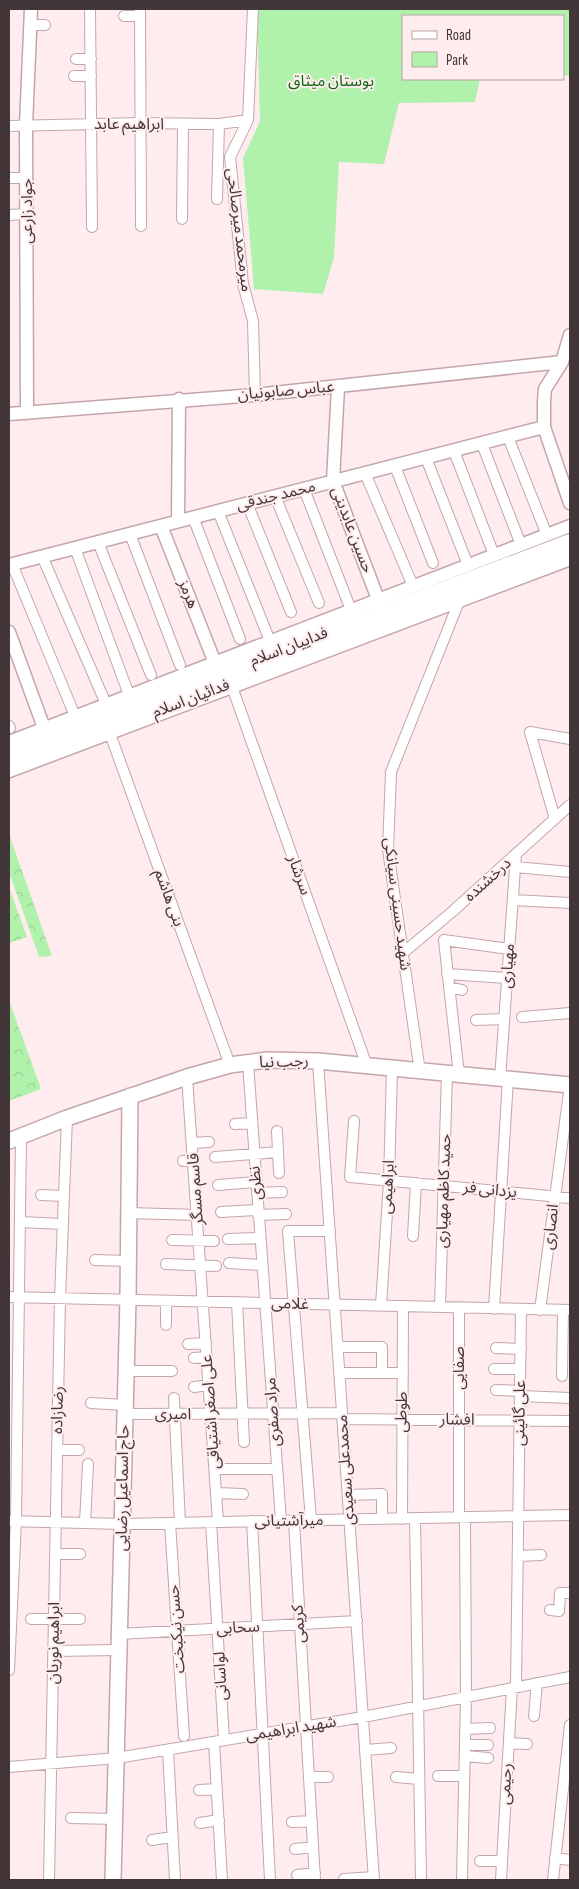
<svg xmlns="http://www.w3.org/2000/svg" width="579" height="1889" font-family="'Sofia Sans Condensed','Noto Sans Arabic',sans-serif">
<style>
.forest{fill:url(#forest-crowns)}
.park{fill:#b0f2ac}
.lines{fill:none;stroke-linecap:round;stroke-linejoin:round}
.minor-casing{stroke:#c4a6aa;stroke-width:12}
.tertiary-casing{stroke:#c4a6aa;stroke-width:15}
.secondary-casing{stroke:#c4a6aa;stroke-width:18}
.primary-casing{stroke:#c4a6aa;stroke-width:19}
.minor{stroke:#fff;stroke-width:10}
.tertiary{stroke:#fff;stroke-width:12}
.secondary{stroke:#fff;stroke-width:15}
.primary{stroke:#fff;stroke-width:16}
.labels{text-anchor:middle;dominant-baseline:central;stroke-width:4;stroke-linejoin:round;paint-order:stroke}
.park-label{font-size:16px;fill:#0d6a11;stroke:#ffecee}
.street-label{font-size:16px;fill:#423638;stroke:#ffecee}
</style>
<defs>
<pattern id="forest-crowns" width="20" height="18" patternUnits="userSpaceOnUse" patternTransform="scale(1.25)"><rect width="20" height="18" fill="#b0f2ac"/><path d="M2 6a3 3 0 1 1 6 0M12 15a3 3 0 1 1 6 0" fill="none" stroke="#99d095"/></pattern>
</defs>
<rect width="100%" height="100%" fill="#ffecee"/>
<path class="forest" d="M9 834 52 956 39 957 9 872Z
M9 887 27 937 9 943Z
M9 1000 41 1089 9 1101Z"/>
<path class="park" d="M257 9H570V76L563 75V16H403V79H480L475 102 399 103 384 164 339 162 334 258 323 294 254 289 243 158 260 121Z"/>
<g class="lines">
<defs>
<path id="minor" d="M90 9 92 227
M140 9 141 226
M253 9 248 120 230 157 243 284 253 321 255 395
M124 16H140
M31 25H45
M76 59H91
M74 76H91
M9 126 140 123 219 124 248 120
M9 178H27
M217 199 219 124
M9 215 28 214
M182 219 183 125
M508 437 547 535
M482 444 521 545
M454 451 494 555
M426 458 468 565
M395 466 433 563
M365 473 413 586
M304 489 351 610
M275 496 319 603
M247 503 291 612
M218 511 270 641
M193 517 240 639
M130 534 180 665
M98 542 151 675
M75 548 129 695
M42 556 106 704
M12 564 75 716
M231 684 367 1066
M9 726 10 728
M109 731 230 1065
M555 819 530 732 570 739
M515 867 570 872
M513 900 570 903
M403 953 453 911 570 805
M447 974 507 978
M449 987 462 990
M522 1017 570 1013
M476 1020 504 1019
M318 1061 374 1880
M248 1063 281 1521
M420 1072 388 850 391 772 460 599
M459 1075 444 940 509 949
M187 1077 218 1522
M500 1079 516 854
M354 1121 350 1177 570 1198
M235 1124 252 1123
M277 1131 279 1173
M192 1143 209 1142
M215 1157 278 1152
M183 1161 193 1160
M218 1185 256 1182
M257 1193 282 1192
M41 1195 64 1196
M221 1212 258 1210
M129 1213 198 1215
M258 1215 286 1214
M21 1222 63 1224
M413 1236 416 1183
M228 1239 260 1238
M172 1240 214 1241
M95 1260 128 1261
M229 1263 262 1265
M166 1264 216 1266
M9 1297 570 1310
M166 1301V1325
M237 1302 244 1442
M381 1306 389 1181 392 1069
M440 1307 447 1074
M494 1309 508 1079
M540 1310 570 1085
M188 1344 206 1343
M338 1347H382V1373
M496 1348 521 1349
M194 1358 207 1357
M494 1369H520
M126 1371H172
M340 1373H403
M562 1376 563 1310
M194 1387 209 1385
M496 1390 520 1391
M520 1396 570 1398
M174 1398 180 1523
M91 1403 125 1405
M124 1414 342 1413
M343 1419 570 1421
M58 1450H79
M215 1469H277
M216 1493 243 1494
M348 1495 382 1494V1519
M459 1517V1308
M415 1518 421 1880
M402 1519 403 1306
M311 1520 288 1231H330
M9 1521 122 1524 570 1515
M252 1521 270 1880
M294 1521 315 1880
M211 1522 224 1740
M85 1523 88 1464
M170 1523 184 1736
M55 1554H80
M518 1556 541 1555
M550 1610 559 1611 560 1593H570
M31 1619H80
M119 1634 357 1621
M54 1651 119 1650
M9 1670 16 1521 21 1136
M516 1687 521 1309
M534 1716 537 1683
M465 1729 490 1728
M214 1742 222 1880
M509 1743 527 1744
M465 1745H488
M168 1750 175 1880
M365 1750 391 1748
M465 1756 488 1758
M9 1767 117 1758 363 1717 570 1677
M438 1776H464
M309 1777H328
M396 1777 419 1779
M199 1790 217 1789
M71 1818 115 1819
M292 1822 312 1821
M200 1823 219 1820
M152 1840 172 1837
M295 1849 313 1847
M555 1858 570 1860
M480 1861H502
M297 1875 315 1873
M344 1879 374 1877
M49 1880 60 1298 67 1118
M462 1880 466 1697 465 1517
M501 1880 512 1688
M553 1880 570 1725"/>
<path id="tertiary" d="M570 335 562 362 545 389 544 401V427L570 503
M338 387 333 481 381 607
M27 413 26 125 31 9
M9 414 255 395 562 362
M178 521 179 399
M161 526 215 663
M9 565 544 427
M9 632 44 728
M9 742 570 526"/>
<path id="secondary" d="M9 1141 67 1118 187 1077 230 1065 267 1060 318 1061 570 1085
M113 1880 128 1300 130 1096"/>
<path id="primary" d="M9 754 570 542
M9 769 570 557"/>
</defs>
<use href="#minor" class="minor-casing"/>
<use href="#tertiary" class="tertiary-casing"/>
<use href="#secondary" class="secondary-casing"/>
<use href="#primary" class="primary-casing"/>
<use href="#minor" class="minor"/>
<use href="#tertiary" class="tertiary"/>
<use href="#secondary" class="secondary"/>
<use href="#primary" class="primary"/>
</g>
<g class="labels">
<g class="park-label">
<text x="331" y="81">بوستان میثاق</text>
</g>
<g class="street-label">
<text x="129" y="124">ابراهیم عابد</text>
<text transform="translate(27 211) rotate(-90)">جواد زارعی</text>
<text transform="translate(239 230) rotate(83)">میرمحمد میرصالحی</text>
<text transform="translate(286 391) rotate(-5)">عباس صابونیان</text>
<text transform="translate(276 496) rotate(-14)">محمد جندقی</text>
<text transform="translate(352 530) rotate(69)">حسین عابدینی</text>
<text transform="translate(188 594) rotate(68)">هرمز</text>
<text transform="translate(289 647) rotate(-21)">فداییان اسلام</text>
<text transform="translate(191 699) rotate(-21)">فدائیان اسلام</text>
<text transform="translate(299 875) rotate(70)">سرشار</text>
<text transform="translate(488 880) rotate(-42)">درخشنده</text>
<text transform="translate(169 898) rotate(70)">بنی هاشم</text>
<text transform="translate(397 904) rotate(83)">شهید حسینی سیانکی</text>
<text transform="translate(508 966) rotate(-86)">مهیاری</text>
<text transform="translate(284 1062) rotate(-2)">رجب نیا</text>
<text transform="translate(256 1183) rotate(-94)">نظری</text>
<text transform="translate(388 1187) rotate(-87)">ابراهیمی</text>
<text transform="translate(196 1189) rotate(-94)">قاسم مسگر</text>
<text transform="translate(490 1190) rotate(6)">یزدانی فر</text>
<text transform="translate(444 1191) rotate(-88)">حمید کاظم مهیاری</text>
<text transform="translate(551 1227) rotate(-83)">انصاری</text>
<text transform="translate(290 1304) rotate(2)">غلامی</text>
<text transform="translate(459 1368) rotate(-90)">صفایی</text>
<text transform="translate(58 1410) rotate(-89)">رضازاده</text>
<text transform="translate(211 1412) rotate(-94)">علی اصغر اشتیاقی</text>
<text transform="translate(273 1412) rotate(-94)">مراد صفری</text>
<text transform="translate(402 1412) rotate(-89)">طوطی</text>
<text transform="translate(520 1413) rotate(-89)">علی گائینی</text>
<text x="173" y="1414">امیری</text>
<text transform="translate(457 1420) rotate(1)">افشار</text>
<text transform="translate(346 1470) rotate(-94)">محمدعلی سعیدی</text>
<text transform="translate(123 1488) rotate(-89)">حاج اسماعیل رضایی</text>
<text transform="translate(289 1521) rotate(-1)">میرآشتیانی</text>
<text transform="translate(299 1624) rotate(-93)">کریمی</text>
<text transform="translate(238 1628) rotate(-3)">سحابی</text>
<text transform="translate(177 1629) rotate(-94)">حسن نیکبخت</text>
<text transform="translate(54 1643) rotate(-89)">ابراهیم نوریان</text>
<text transform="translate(221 1676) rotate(-93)">لواسانی</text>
<text transform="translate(291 1729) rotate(-9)">شهید ابراهیمی</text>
<text transform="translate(506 1784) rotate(-87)">رحیمی</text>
</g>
</g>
<rect width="579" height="1889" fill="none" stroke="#423638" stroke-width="20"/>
<rect x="402" y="15" width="162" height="65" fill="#ffecee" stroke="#b3a3a5"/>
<rect x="412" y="31" width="25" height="8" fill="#ffffff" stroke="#b3a3a5"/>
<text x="446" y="40" font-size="15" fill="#423638">Road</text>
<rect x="412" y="52" width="25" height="15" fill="#b0f2ac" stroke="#b3a3a5"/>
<text x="446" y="65" font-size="15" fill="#423638">Park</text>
</svg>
